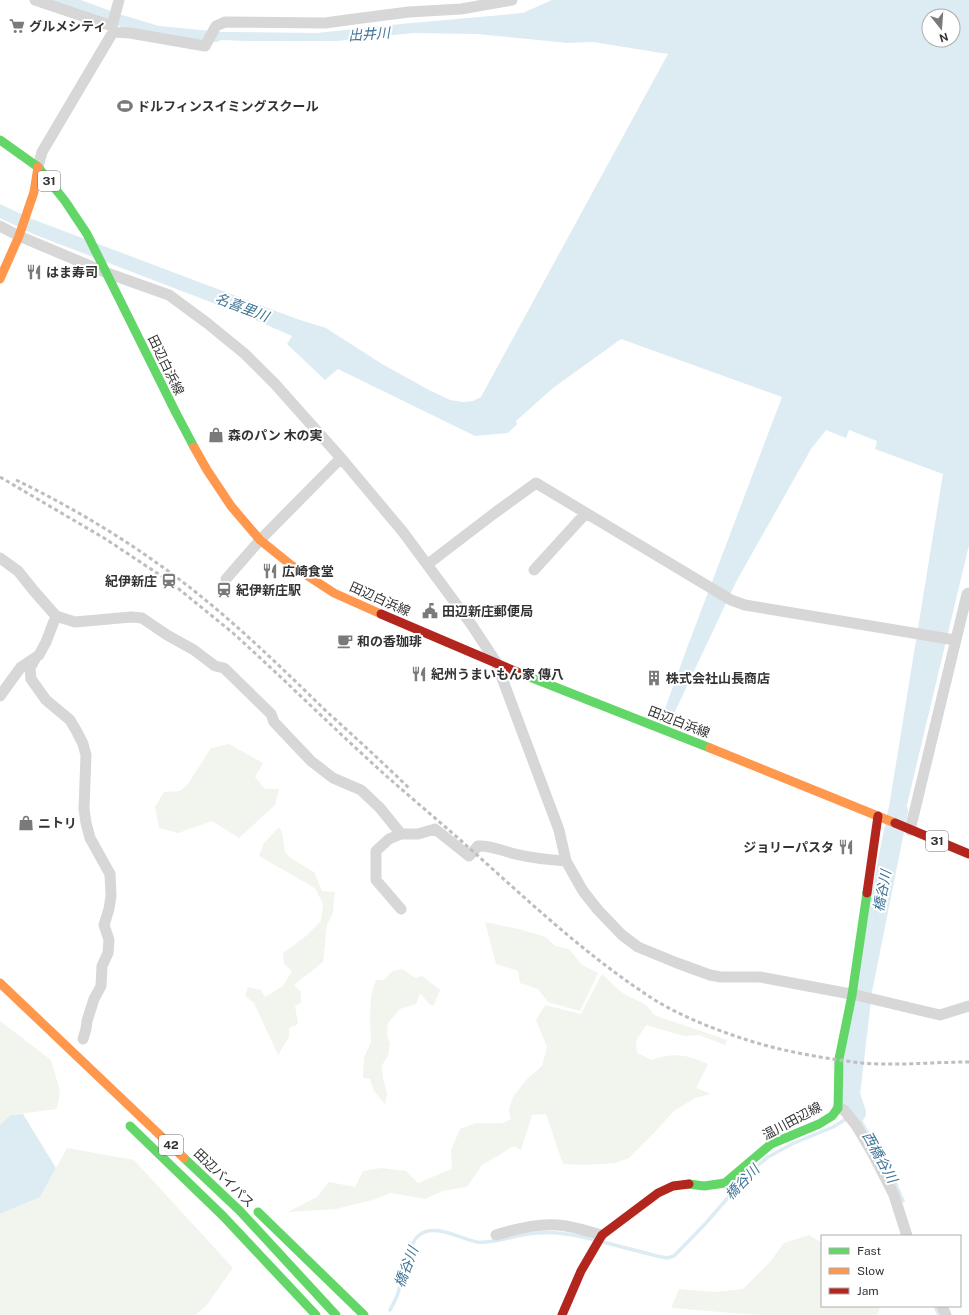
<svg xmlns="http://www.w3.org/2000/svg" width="969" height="1315" font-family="'Public Sans','Noto Sans JP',sans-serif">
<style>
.green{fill:#f1f5ed}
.water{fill:#ddebf3;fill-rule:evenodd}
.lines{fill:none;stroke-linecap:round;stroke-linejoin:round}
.stream{stroke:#ddebf3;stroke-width:3.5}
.river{stroke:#ddebf3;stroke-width:20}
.street{stroke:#d7d7d7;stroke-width:11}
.fast{stroke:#63d668;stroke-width:9}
.slow{stroke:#ff974d;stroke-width:9}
.jam{stroke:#b3261e;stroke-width:9}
.rail{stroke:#bebebe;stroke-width:3;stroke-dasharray:4 3;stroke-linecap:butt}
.labels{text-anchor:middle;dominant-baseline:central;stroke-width:4;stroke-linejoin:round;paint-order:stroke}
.shield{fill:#fff;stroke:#707070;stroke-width:1}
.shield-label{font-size:12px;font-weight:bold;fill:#333}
.poi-label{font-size:13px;font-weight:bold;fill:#333;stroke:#fff;text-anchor:start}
.street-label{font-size:13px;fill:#333;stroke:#fff}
.water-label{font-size:14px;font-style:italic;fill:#3f7597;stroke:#fff}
</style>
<rect width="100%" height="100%" fill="#fff"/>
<path class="green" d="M229 744 263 763 255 777 265 789H279L275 805 239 838 212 821 178 833 159 828 155 807 164 792 180 791 188 784 211 748Z
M279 827 282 832 285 852 292 859 314 872 322 891 335 892 333 913 327 925 323 962 294 985 301 992V1003L295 1006 298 1024 289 1028V1037L278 1055 254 1003 245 996 248 987 261 990 265 997 283 986 292 971 284 964 283 953 306 936 321 921 323 904 315 888 259 856 264 843Z
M485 922 519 929 546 937 555 946 569 949 582 965 598 973 580 1011 548 1002 538 989 520 983 518 971 496 964Z
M402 969 416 978 422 976 440 990 434 1005H430L420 993 416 1004 400 1009 388 1023 387 1035 390 1044 388 1056 382 1065 383 1078 387 1094 385 1104 374 1091 370 1079 363 1078 364 1057 371 1042 370 1019 371 996 376 980H383L393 971Z
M602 974 621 992 646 1005 654 1015 727 1040 725 1045 699 1035 684 1036 646 1025 636 1041 637 1053 652 1060C675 1052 686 1055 708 1064L696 1088 711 1094 695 1098 674 1111 653 1134 629 1158 615 1163 586 1165 563 1164 546 1114 532 1115 521 1150 514 1146 482 1165 467 1187 443 1191 425 1199 391 1193 376 1199 336 1209 288 1212 317 1197 329 1182 355 1187 363 1171 381 1168 406 1171 418 1183 452 1169 451 1150 460 1129 476 1123H503L511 1119 509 1109 513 1097 527 1079 542 1066 547 1047 536 1020 545 1005 581 1014Z
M0 1021 51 1060 60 1091 57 1109 10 1115 0 1125Z
M67 1148 134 1160 233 1268 206 1306 195 1315H0V1214L40 1197Z
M809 1235 822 1243V1306H880L879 1311 877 1315H758L671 1308 679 1289 714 1292 743 1289 770 1262 784 1243Z"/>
<path class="water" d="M43 0H81L119 14 159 26 222 32 317 33 401 24 523 13 552 0H969V545L905 813 889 807 943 474 875 449 877 441 849 430 846 438 826 430 811 449 736 582 671 720 662 717 687 648 782 397 621 339 553 388 516 421 517 424 508 433 475 436 338 369 325 380 287 344 292 336 234 311 33 234 0 218V204L32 219 297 319 326 328 382 364 429 390 450 400 463 402 473 401 481 397 668 54 593 42 568 43 477 34 413 33 337 41H247L221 40 217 42H213L131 31 117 25ZM929 16H953V40H929Z
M23 1114 56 1168 40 1197 0 1214V1125L10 1115Z"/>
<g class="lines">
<path class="stream" d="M756 1167 768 1157 792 1144 833 1127 856 1113 891 1173 903 1201
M603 1242 657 1256 667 1258 674 1256 706 1223 751 1171
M935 1306 939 1315
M390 1310C392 1306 395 1301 397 1296 402 1282 408 1245 418 1236 434 1222 460 1239 477 1242 491 1244 514 1236 528 1234 550 1230 574 1234 595 1240"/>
<path class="river" d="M856 1113 850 1094 862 991 898 811"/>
<path class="street" d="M35 0 112 26
M113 32 130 33 205 46 216 26 225 22 325 23 362 18 409 12 461 9 512 0
M38 167 42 152 113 32 112 26 119 0
M0 226 19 236 107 273 169 295 207 323 245 354 275 384 341 458 403 532 471 624 496 662 559 830 566 861 583 891 598 910 622 935 638 947 677 963 710 975 721 977H760L856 995 940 1015 969 1006
M0 558 18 571 34 591 56 616 75 622 131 617 142 618 167 635 194 650 215 666 224 668 271 714 274 722 311 761 333 778 361 790 380 808 401 834
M428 564 496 512 536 483 731 600 745 605 955 640
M534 570 586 513
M226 579 260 540 341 458
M36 657 30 668 31 679 46 700 70 720 77 732 83 744 86 755 84 809 86 823 90 838 110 874 111 896 109 909 104 925 109 940 108 953 102 966 101 986 94 999 87 1021 86 1029 83 1039
M0 696 21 667 39 655 46 642 56 616
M910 830 967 594 969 593
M401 909 376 880V851L389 839 401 834H418L435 829 469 856 478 846C491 845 503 851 515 854 532 858 548 860 566 861
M838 1108 844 1110 856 1125 873 1154 894 1195 907 1236
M496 1235C519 1228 543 1222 566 1226 578 1228 590 1232 602 1235
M942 1306 946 1315"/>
<path class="fast" d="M0 140 38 167 65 201 87 234 175 411 194 447
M517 672 710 748
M130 1126 223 1216 316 1315
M184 1158 240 1211 336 1315
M689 1184 704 1186 725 1183 771 1144 819 1124 832 1116 838 1108 839 1059 852 995 867 893
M258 1212 364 1315"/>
<path class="slow" d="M0 279 19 236 34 192 38 167
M194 447 207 470 231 506 260 540 291 565 334 593 381 614
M710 748 895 823
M0 983 184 1158"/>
<path class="jam" d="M381 614 517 672
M895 823 969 854
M867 893 878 816
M562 1315 581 1271 602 1235 658 1193 673 1186 689 1184"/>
<path class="rail" d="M0 477 104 538 169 581 233 633C284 679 332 727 383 773 410 797 439 821 467 846 524 897 580 950 644 993 673 1013 708 1027 741 1038 780 1051 821 1058 862 1063 897 1066 934 1062 969 1062
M16 480C80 511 142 549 198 594 243 630 285 671 327 712 355 737 382 762 409 788"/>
</g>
<defs>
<symbol id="supermarket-bare" viewBox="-9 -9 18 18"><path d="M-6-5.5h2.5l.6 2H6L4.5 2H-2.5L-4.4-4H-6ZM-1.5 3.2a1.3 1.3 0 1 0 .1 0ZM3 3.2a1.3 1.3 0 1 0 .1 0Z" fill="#7a7a7a" stroke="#fff" stroke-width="2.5" paint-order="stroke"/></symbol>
<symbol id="stadium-bare" viewBox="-9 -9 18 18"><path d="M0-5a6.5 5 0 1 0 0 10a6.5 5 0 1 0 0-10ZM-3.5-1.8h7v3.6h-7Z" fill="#7a7a7a" stroke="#fff" stroke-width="2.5" paint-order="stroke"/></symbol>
<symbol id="restaurant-bare" viewBox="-9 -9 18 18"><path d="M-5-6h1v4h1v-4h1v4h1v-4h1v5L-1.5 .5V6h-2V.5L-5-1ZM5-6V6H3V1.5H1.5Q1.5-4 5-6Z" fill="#7a7a7a" stroke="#fff" stroke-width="2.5" paint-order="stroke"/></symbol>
<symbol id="shop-bare" viewBox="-9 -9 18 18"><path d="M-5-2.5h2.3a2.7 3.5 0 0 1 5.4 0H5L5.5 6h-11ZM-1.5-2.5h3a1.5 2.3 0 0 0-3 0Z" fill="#7a7a7a" stroke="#fff" stroke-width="2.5" paint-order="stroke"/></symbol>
<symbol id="station-bare" viewBox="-9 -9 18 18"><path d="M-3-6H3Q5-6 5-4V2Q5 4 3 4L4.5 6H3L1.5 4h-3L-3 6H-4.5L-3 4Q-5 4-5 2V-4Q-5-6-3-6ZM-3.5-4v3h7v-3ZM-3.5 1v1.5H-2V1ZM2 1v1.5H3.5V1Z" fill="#7a7a7a" stroke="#fff" stroke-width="2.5" paint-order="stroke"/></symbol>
<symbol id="civic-bare" viewBox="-9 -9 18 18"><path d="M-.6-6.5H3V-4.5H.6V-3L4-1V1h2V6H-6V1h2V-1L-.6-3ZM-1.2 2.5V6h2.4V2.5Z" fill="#7a7a7a" stroke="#fff" stroke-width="2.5" paint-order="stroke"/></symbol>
<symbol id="cafe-bare" viewBox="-9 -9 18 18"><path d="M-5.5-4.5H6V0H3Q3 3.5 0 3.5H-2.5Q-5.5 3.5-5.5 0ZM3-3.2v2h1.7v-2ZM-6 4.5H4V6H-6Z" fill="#7a7a7a" stroke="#fff" stroke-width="2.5" paint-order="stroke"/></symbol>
<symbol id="building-bare" viewBox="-9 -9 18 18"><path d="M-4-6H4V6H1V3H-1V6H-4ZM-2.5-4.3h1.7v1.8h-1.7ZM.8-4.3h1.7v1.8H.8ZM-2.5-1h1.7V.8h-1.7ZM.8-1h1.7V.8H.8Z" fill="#7a7a7a" stroke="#fff" stroke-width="2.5" paint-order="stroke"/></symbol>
</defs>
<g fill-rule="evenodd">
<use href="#supermarket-bare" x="6" y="15" width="22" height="22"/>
<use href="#stadium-bare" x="114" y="95" width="22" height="22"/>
<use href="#restaurant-bare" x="23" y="261" width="22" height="22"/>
<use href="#shop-bare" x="205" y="424" width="22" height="22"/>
<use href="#restaurant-bare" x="259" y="560" width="22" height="22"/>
<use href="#station-bare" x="158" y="570" width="22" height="22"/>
<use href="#station-bare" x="213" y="579" width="22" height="22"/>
<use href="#civic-bare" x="419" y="600" width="22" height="22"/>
<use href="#cafe-bare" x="334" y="630" width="22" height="22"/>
<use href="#restaurant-bare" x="408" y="663" width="22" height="22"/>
<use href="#building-bare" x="643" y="667" width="22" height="22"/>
<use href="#shop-bare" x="15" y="812" width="22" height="22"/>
<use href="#restaurant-bare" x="835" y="836" width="22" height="22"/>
</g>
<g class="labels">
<g class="shield">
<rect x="38" y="171" width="22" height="20" rx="3"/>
<rect x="926" y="831" width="22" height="20" rx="3"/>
<rect x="159" y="1135" width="24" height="20" rx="3"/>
</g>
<g class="shield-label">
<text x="49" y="181">31</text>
<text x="937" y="841">31</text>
<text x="171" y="1145">42</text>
</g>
<g class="poi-label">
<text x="29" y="26">グルメシティ</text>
<text x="137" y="106">ドルフィンスイミングスクール</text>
<text x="46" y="272">はま寿司</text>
<text x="228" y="435">森のパン 木の実</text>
<text x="282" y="571">広崎食堂</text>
<text x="157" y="581" text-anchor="end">紀伊新庄</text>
<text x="236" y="590">紀伊新庄駅</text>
<text x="442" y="611">田辺新庄郵便局</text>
<text x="357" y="641">和の香珈琲</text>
<text x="431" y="674">紀州うまいもん家 傳八</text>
<text x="666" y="678">株式会社山長商店</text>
<text x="38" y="823">ニトリ</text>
<text x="834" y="847" text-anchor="end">ジョリーパスタ</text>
</g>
<g class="street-label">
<text transform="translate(166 365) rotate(64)">田辺白浜線</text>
<text transform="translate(380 599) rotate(24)">田辺白浜線</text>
<text transform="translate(679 722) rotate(21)">田辺白浜線</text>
<text transform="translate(792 1121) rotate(-28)">温川田辺線</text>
<text transform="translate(224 1178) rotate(44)">田辺バイパス</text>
</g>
<g class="water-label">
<text transform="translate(369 34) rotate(-4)">出井川</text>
<text transform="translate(242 307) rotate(21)">名喜里川</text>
<text transform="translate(882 891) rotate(-79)">橋谷川</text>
<text transform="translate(880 1157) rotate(61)">西橋谷川</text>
<text transform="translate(742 1182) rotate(-46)">橋谷川</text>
<text transform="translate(406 1267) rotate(-69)">橋谷川</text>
</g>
</g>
<rect x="821" y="1235" width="140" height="72" fill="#ffffff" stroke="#adadad"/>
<rect x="829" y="1248" width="20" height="6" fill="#63d668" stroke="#adadad"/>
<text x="857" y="1255" font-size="12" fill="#333333">Fast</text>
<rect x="829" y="1268" width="20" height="6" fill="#ff974d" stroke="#adadad"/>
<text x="857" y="1275" font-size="12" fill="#333333">Slow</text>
<rect x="829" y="1288" width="20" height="6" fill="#b3261e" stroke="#adadad"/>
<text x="857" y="1295" font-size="12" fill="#333333">Jam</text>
<g transform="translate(941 28) rotate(163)"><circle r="19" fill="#ffffff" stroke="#adadad"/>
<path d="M0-3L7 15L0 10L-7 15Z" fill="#7a7a7a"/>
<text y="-6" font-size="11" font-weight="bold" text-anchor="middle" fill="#333333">N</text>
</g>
</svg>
